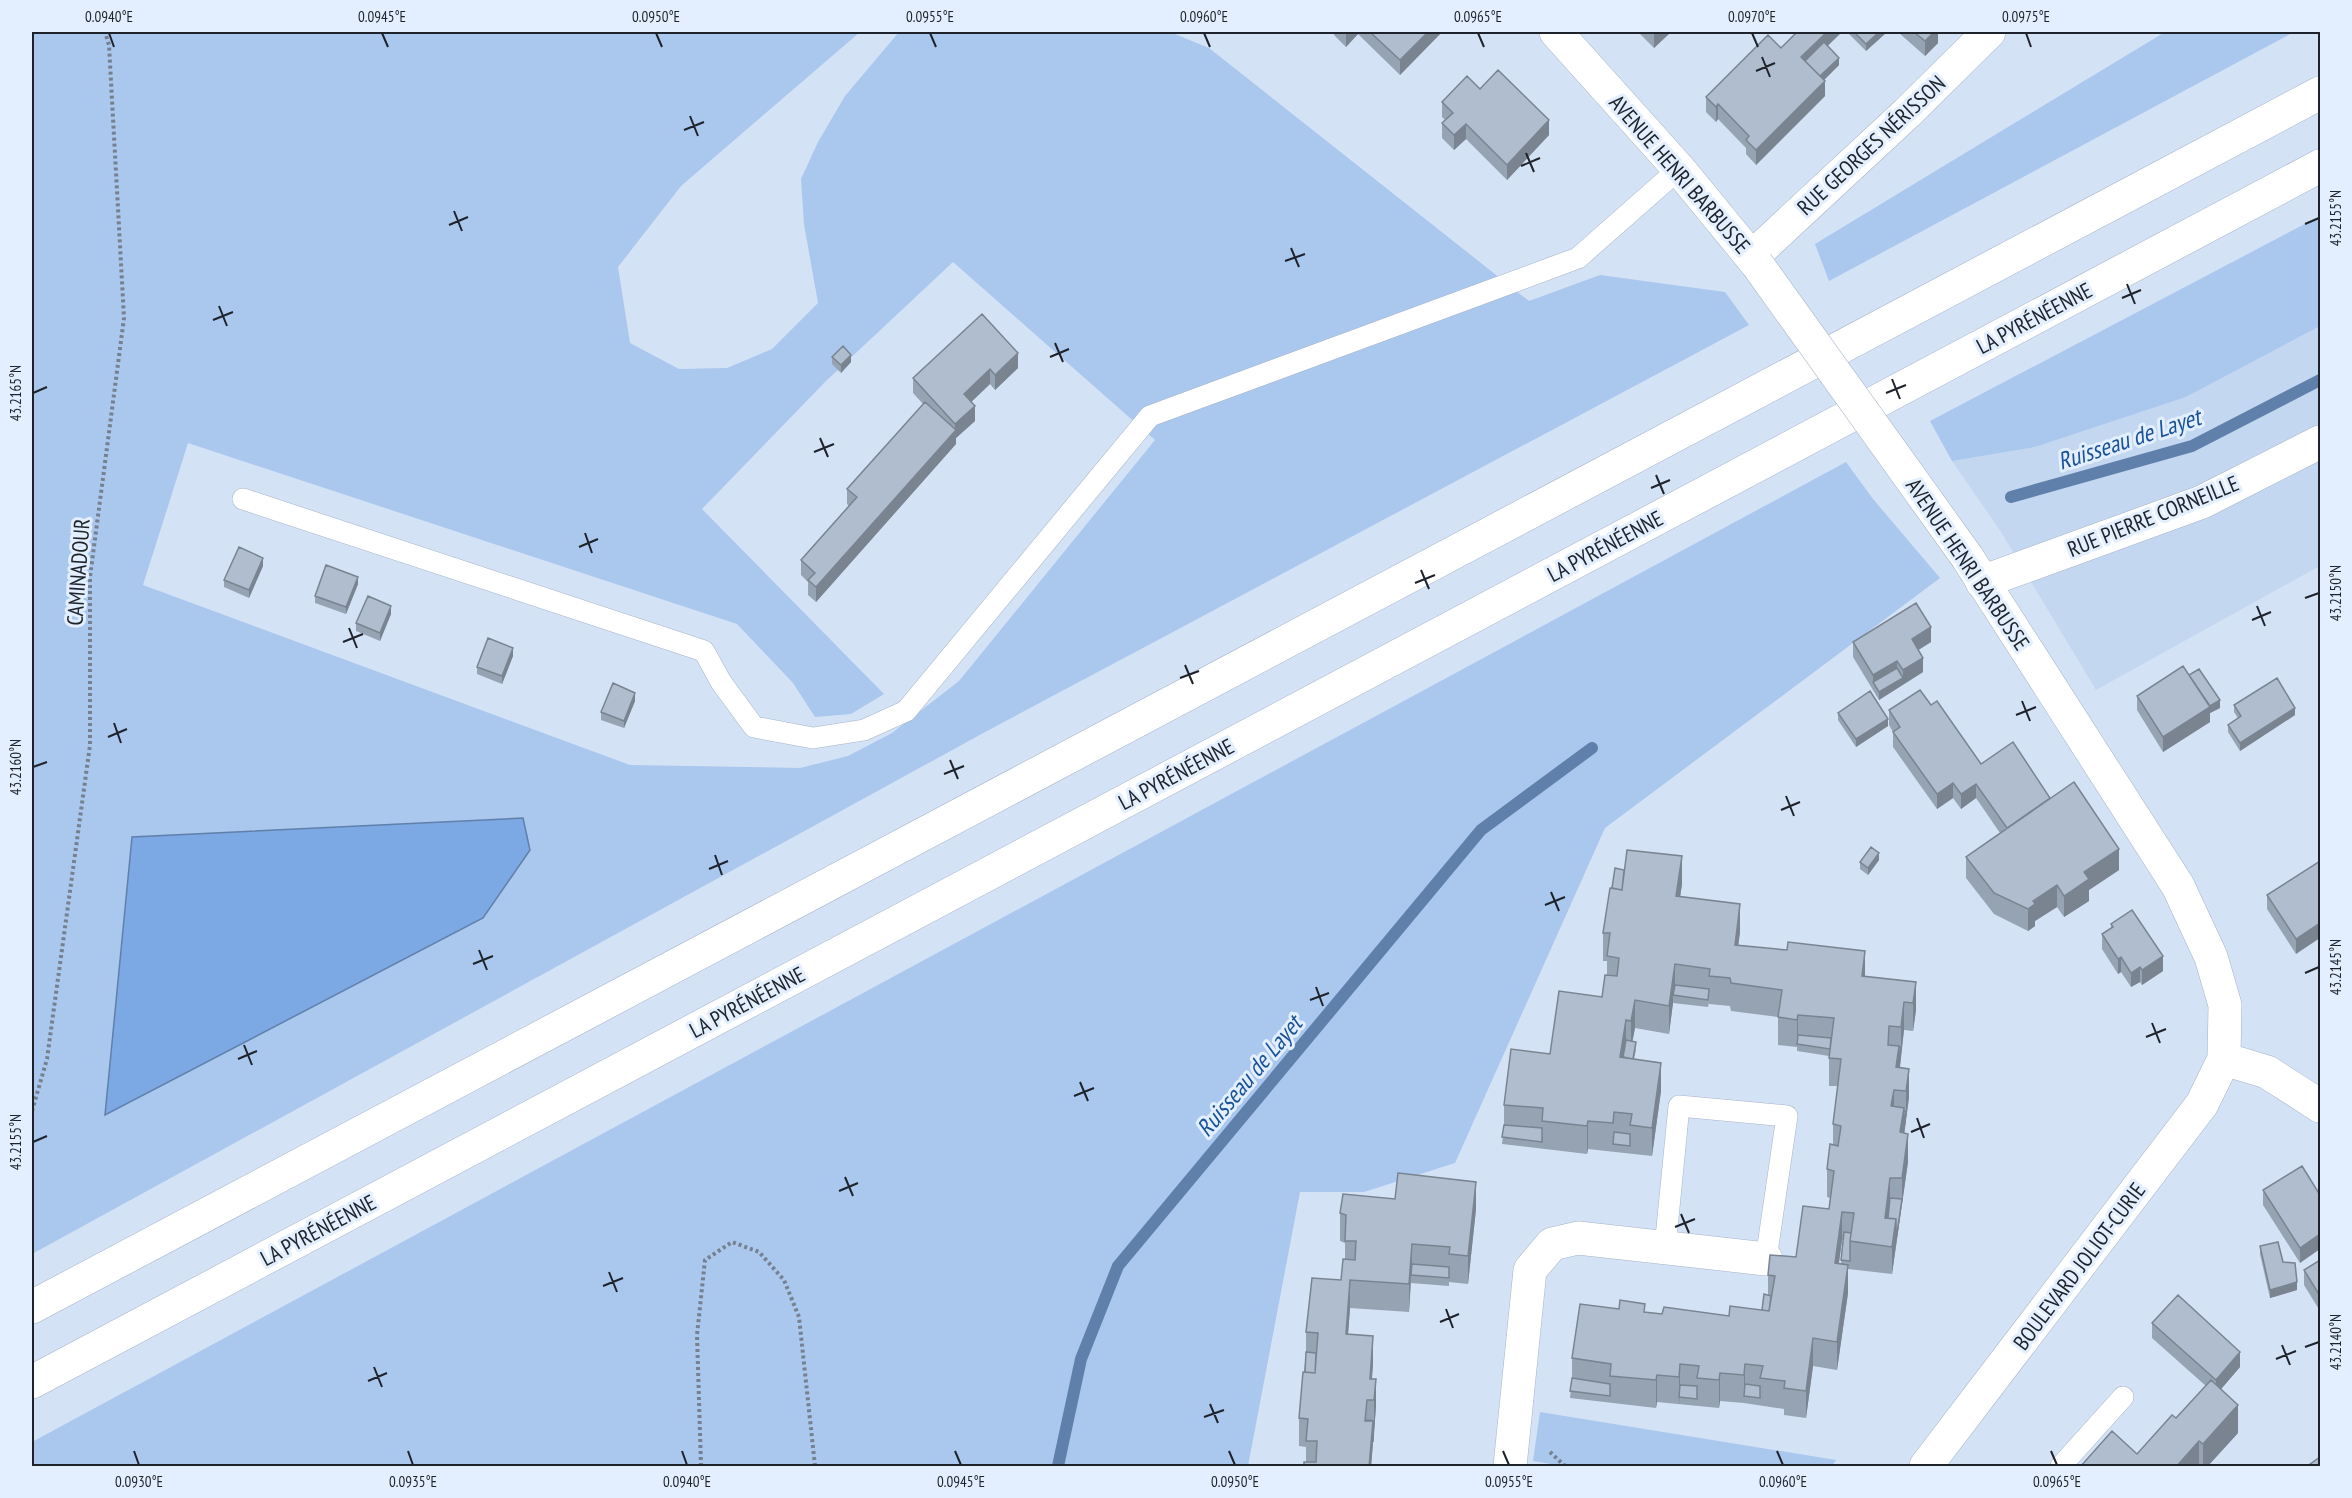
<svg xmlns="http://www.w3.org/2000/svg" width="2352" height="1498" font-family="'PT Sans Narrow',sans-serif">
<style>
.built{fill:#c4d7f0}
.green{fill:#aac7ee;fill-rule:evenodd}
.water{fill:#7ca8e3;stroke:#6080ac;stroke-width:1.5}
.lines{fill:none;stroke-linecap:round;stroke-linejoin:round}
.stream{stroke:#6080ac;stroke-width:12}
.service-casing{stroke:#a6b4c7;stroke-width:22}
.minor-casing{stroke:#a6b4c7;stroke-width:34}
.tertiary-casing{stroke:#a6b4c7;stroke-width:34}
.secondary-casing{stroke:#a6b4c7;stroke-width:34}
.motorway-casing{stroke:#a6b4c7;stroke-width:34}
.path{stroke:#76808e;stroke-width:4;stroke-dasharray:3 3;stroke-linecap:butt}
.service{stroke:#fff;stroke-width:21}
.minor{stroke:#fff;stroke-width:33}
.tertiary{stroke:#fff;stroke-width:33}
.secondary{stroke:#fff;stroke-width:33}
.motorway{stroke:#fff;stroke-width:33}
.secondary-bridge-casing{stroke:#a6b4c7;stroke-width:34;stroke-linecap:butt}
.secondary-bridge{stroke:#fff;stroke-width:33}
.wall{fill:#96a3b2;fill-rule:evenodd}
.shaded-wall{fill:#7a8491}
.building{fill:#afbdcf;stroke:#7a8491;stroke-width:1.5}
.ticks{fill:none;stroke:#1e232b;stroke-width:2}
.labels{text-anchor:middle;dominant-baseline:central;stroke-width:6;stroke-linejoin:round;paint-order:stroke}
.street-label{font-size:22px;fill:#1e232b;stroke:#e3efff}
.water-label{font-size:24px;font-style:italic;fill:#195298;stroke:#e3efff}
.neatline{fill:none;stroke:#1e232b;stroke-width:2}
.ticks-label{font-size:15px;text-anchor:middle;fill:#1e232b}
</style>
<rect width="100%" height="100%" fill="#d4e2f6"/>
<path class="built" d="M2320 326V569L2318 567 2096 690 2001 532 1952 461 2035 447 2186 397Z"/>
<path class="green" d="M32 32H860L681 186 618 267 630 343 679 369 727 368 772 349 818 303 804 224 801 179 818 142 845 96 899 32H1170L1209 48 1529 301 1600 275 1725 292 1749 325 987 731 32 1254V696L34 680 32 550ZM953 262 1155 440 959 681 892 733 848 756 800 768 630 765 143 585 188 443 737 624 793 683 815 717 851 714 884 694 702 509 826 381Z
M2165 32H2294L1829 281 1815 244Z
M2320 216V326L2186 397 2035 447 1952 461 1930 421Z
M1846 462 1873 499 1940 578 1605 828 1455 1163 1364 1192H1300L1248 1466H32V1442Z
M1540 1412 1836 1460 1832 1466H1552L1551 1464 1533 1461Z"/>
<path class="water" d="M523 818 530 850 483 918 105 1115 132 837Z"/>
<g class="lines">
<path class="stream" d="M2011 497 2192 446 2320 380
M1058 1466 1081 1359 1118 1266 1481 830 1592 748"/>
<defs>
<path id="service" d="M243 499 704 651 721 682 754 727 813 738 864 730 906 711 1150 416 1578 258 1679 169
M1665 1248 1679 1106 1787 1116 1766 1259
M2061 1466 2123 1397"/>
<path id="minor" d="M1752 257 1907 113 1989 32
M1982 582 2202 502 2320 442
M1510 1466 1530 1270 1552 1244 1578 1238 1766 1259"/>
<path id="tertiary" d="M2224 1059 2267 1072 2320 1106"/>
<path id="secondary" d="M1556 32 1679 169 1757 264
M1926 1466 2202 1104 2224 1059 2225 1005 2211 957 2178 886 1967 557"/>
<path id="motorway" d="M32 1307 2320 93
M32 1382 2320 166"/>
</defs>
<use href="#service" class="service-casing"/>
<use href="#minor" class="minor-casing"/>
<use href="#tertiary" class="tertiary-casing"/>
<use href="#secondary" class="secondary-casing"/>
<use href="#motorway" class="motorway-casing"/>
<path class="path" d="M32 1111 47 1059 90 745V577L124 318 109 45 105 32
M1550 1452 1565 1466
M701 1466 697 1335 705 1260 732 1242 759 1252 784 1280 799 1317 815 1466"/>
<use href="#service" class="service"/>
<use href="#minor" class="minor"/>
<use href="#tertiary" class="tertiary"/>
<use href="#secondary" class="secondary"/>
<use href="#motorway" class="motorway"/>
<defs>
<path id="secondary-bridge" d="M1757 264 1967 557"/>
</defs>
<use href="#secondary-bridge" class="secondary-bridge-casing"/>
<use href="#secondary-bridge" class="secondary-bridge"/>
</g>
<path class="wall" d="M1334 32H1442L1400 75 1358 34 1346 47 1334 35Z
M1638 32H1671L1654 48Z
M1847 32H1887L1866 51Z
M1898 32H1938V43L1925 56Z
M1828 46 1839 65 1824 80 1825 96 1756 165 1746 154V148L1718 119 1716 122 1706 112V97L1781 48Z
M1480 89 1549 135 1507 180 1466 139 1454 150 1442 138V123L1445 120 1442 117V102Z
M982 314 1018 368 995 390 990 384 971 402 975 421 956 438V444L816 602 808 595V582L801 575V560L849 506 847 504V489L923 404 913 393V378Z
M832 357 851 362 841 373 832 364Z
M263 566 249 598 224 587V580Z
M358 584 346 614 315 603V596Z
M391 614 380 641 356 631V623Z
M1853 642H1931L1918 650 1923 672 1879 700 1853 657Z
M513 656 502 684 477 674V667Z
M2189 675 2220 708 2210 713V722L2163 752 2137 710V696Z
M635 701 624 728 601 720V712Z
M1931 705 1981 764 2050 798 2119 870 2089 890V901L2064 917 2057 907 2035 921V926L2028 931 1994 914 1966 878V857L2000 833 1976 798 1961 809 1953 798 1937 809 1893 747V732L1889 725V710Z
M2234 705 2295 715 2240 751 2228 732V725L2238 718 2234 712Z
M1838 713 1888 726 1856 747 1838 720Z
M1879 860 1868 875 1860 869V862Z
M2320 861 2296 954 2267 909V895Z
M1682 884 1680 897 1740 932 1738 945 1865 977 1916 982V1010L1913 1031 1904 1030 1900 1068 1909 1097 1904 1133 1908 1162 1892 1274 1848 1269V1293L1837 1370 1813 1366 1806 1418 1784 1415V1409L1744 1403 1720 1401 1719 1408 1657 1402 1656 1408 1570 1398 1572 1378V1358L1619 1309 1662 1314 1729 1316 1762 1310 1768 1295V1275L1796 1257 1829 1209 1830 1198 1827 1197V1169L1833 1145V1124L1838 1086H1829V1056L1797 1051V1047L1778 1045V1017L1731 1011 1730 1006 1709 1004V1002L1708 1007 1673 1003 1669 1034 1635 1028 1632 1042 1636 1050 1634 1059 1661 1091 1652 1156 1588 1149 1587 1154 1502 1144 1504 1125V1105L1602 997 1607 975V961H1603V933ZM1842 1240H1843L1841 1264 1839 1263Z
M2111 924 2163 971 2142 985 2140 982 2131 987 2121 972 2118 974 2102 949V934L2111 928Z
M2263 1190 2320 1195 2300 1263 2263 1205Z
M1476 1209 1468 1284 1449 1282V1286L1411 1283 1409 1312 1350 1308 1348 1334 1373 1364 1372 1379 1376 1407 1371 1467H1304L1306 1462V1447L1299 1446V1418L1306 1352V1332L1341 1280 1345 1259V1243L1340 1241V1213Z
M2260 1246 2283 1262 2297 1290 2270 1298 2260 1254Z
M2320 1260V1311L2304 1285V1270Z
M2152 1323 2240 1367 2221 1389 2238 1433 2207 1467H2080L2137 1454 2176 1418 2206 1386 2152 1338Z"/>
<path class="shaded-wall" d="M1346 32H1358V34L1346 47Z
M1428 32H1442L1400 75V60Z
M1656 32H1671L1654 48V33Z
M1827 32H1842L1805 68 1801 57Z
M1879 32H1887L1866 51V44Z
M1934 32H1938V43L1925 56V41Z
M1839 58V65L1816 88V80Z
M1825 81V96L1756 165V150Z
M1718 104V119L1716 122V107Z
M1549 120V135L1507 180V165Z
M1466 124V139L1454 150V135Z
M1018 353V368L995 390V375Z
M851 355V362L841 373V365Z
M990 369V384L964 409V394Z
M975 406V421L956 438V444L816 602V587L955 431V424Z
M263 558V566L249 598V590Z
M358 577V584L346 614V607Z
M391 606V614L380 641V633Z
M1931 627V642L1912 654V639Z
M513 648V656L502 684V676Z
M1923 658V672L1879 700V692L1903 678V670Z
M1897 661V676L1873 682V675Z
M635 693V701L624 728V721Z
M2220 700V708L2210 713V722L2163 752V737Z
M2295 708V715L2240 751V743Z
M1888 719V726L1856 747V739Z
M1953 783V798L1937 809V794Z
M1976 784V798L1961 809V794Z
M2119 849V870L2089 890V901L2064 917V896L2084 872Z
M1879 853V860L1868 875V868Z
M1682 856V884L1676 924V896Z
M2057 885V907L2035 921V926L2028 931V909L2033 901Z
M1740 904V932L1735 972V945Z
M2320 923V938L2296 954V939Z
M1865 951V979L1862 976Z
M2163 956V971L2142 985V970Z
M2121 957V972L2118 974V959Z
M1675 964V992L1673 995V1003L1669 1034V1006Z
M2140 967V982L2131 987V973Z
M1916 982V1010L1913 1031V1003Z
M1635 1000V1028L1631 1049V1021Z
M1904 1002V1030L1897 1090 1896 1067 1899 1046V1066L1901 1047V1027Z
M1798 1015V1043L1797 1044V1020Z
M1626 1020V1048L1621 1077 1620 1057Z
M1661 1063V1091L1652 1156V1128Z
M1909 1069V1097L1904 1136 1900 1132 1904 1108V1129L1906 1111V1091Z
M1894 1090V1118L1891 1106Z
M1588 1121V1149L1587 1154V1126Z
M1908 1134V1162L1892 1274V1247L1896 1219 1902 1199V1178Z
M1890 1178V1205L1886 1238 1885 1218Z
M1476 1182V1209L1468 1284V1256Z
M1842 1212V1240L1835 1291V1263Z
M2320 1234V1249L2300 1263V1248Z
M1412 1244V1272L1411 1275 1409 1312V1284Z
M1848 1265V1293L1837 1370V1342Z
M1350 1280V1308L1346 1362V1334Z
M2297 1282V1290L2270 1298V1290Z
M1373 1336V1364L1370 1400V1379Z
M1813 1338V1366L1806 1418V1391Z
M2240 1352V1367L2216 1395V1380Z
M1680 1364V1392L1679 1405V1377Z
M1745 1364V1392L1744 1396V1403V1375Z
M1720 1373V1401L1719 1408V1380Z
M1657 1375V1402L1656 1408V1380Z
M1376 1379V1407L1371 1467H1369L1373 1421H1374V1400Z
M2238 1405V1433L2207 1467H2203V1444Z
M2199 1441V1467H2176Z"/>
<path class="building" d="M1370 32H1428L1400 60Z
M1797 32H1827L1801 57 1825 81 1756 150 1746 140 1749 136 1718 104 1716 107 1706 97 1768 35 1781 48Z
M1854 32H1879L1866 44Z
M1914 32H1934L1925 41Z
M1824 42 1839 58 1820 76 1805 61Z
M1498 70 1549 120 1507 165 1466 124 1454 135 1442 123 1453 113 1442 102 1467 76 1480 89Z
M982 314 1018 353 995 375 990 369 964 394 975 406 955 424 913 378Z
M843 346 851 355 841 365 832 357Z
M925 402 956 430 816 587 808 580 815 573 801 560 857 497 847 489Z
M239 547 263 558 249 590 224 580Z
M326 565 358 577 346 607 315 596Z
M368 596 391 606 380 633 356 623Z
M1916 603 1931 627 1912 639 1923 658 1903 670 1897 661 1873 675 1853 642Z
M488 638 513 648 502 676 477 667Z
M2183 666 2210 707 2163 737 2137 696Z
M1897 668 1903 678 1879 692 1873 682Z
M2199 669 2220 700 2210 706 2189 675Z
M2277 678 2295 708 2240 743 2228 725 2241 716 2234 705Z
M613 683 635 693 624 721 601 712Z
M1920 690 1931 705 1937 701 1981 764 2013 742 2050 798 2007 828 1976 784 1961 794 1953 783 1937 794 1893 732 1900 727 1889 710Z
M1870 691 1888 719 1856 739 1838 713Z
M2074 782 2119 849 2084 872 2089 879 2064 896 2057 885 2033 901 2035 904 2028 909 1994 893 1966 857Z
M1871 847 1879 853 1868 868 1860 862Z
M1627 850 1682 856 1676 896 1740 904 1735 945 1787 950 1788 942 1865 951 1862 976 1916 982 1913 1003 1904 1002 1901 1027 1889 1026 1888 1045 1899 1046 1896 1067 1909 1069 1906 1091 1894 1090 1891 1106 1904 1108 1900 1132 1908 1134 1902 1178H1890L1885 1218 1896 1219 1892 1247 1850 1241 1854 1213 1842 1212 1835 1263 1848 1265 1837 1342 1813 1338 1806 1391 1784 1388 1785 1381 1760 1378 1763 1366 1745 1364 1744 1375 1720 1373 1719 1380 1697 1378 1699 1366 1680 1364 1679 1377 1657 1375 1656 1380 1610 1376 1611 1364 1572 1358 1580 1304 1619 1309 1620 1300 1645 1304 1644 1312 1662 1314 1664 1307 1729 1316 1730 1306 1769 1311 1775 1276 1768 1275 1770 1255 1796 1257 1803 1206 1829 1209 1834 1171 1827 1169 1830 1144 1838 1146 1841 1126 1833 1124 1841 1059 1829 1058 1834 1018 1798 1015 1797 1020 1778 1017 1782 990 1731 983 1730 978 1709 976 1710 969 1675 964 1669 1006 1635 1000 1631 1021 1626 1020 1620 1057 1661 1063 1652 1128 1630 1125 1632 1114 1614 1112 1613 1123 1588 1121 1587 1126 1542 1121 1543 1108 1504 1105 1511 1049 1550 1054 1559 991 1602 997 1605 975 1617 976 1619 958 1607 956 1610 933H1603L1610 888 1622 890Z
M2320 861V923L2296 939 2267 895Z
M1615 868 1624 870 1622 890 1612 888Z
M2132 910 2163 956 2142 970 2140 967 2131 973 2121 957 2118 959 2102 934 2113 927 2111 924Z
M1675 985 1709 989 1708 1000 1673 995Z
M1798 1035 1831 1038 1830 1049 1797 1044Z
M1626 1040 1636 1042 1633 1059 1623 1057Z
M1899 1047H1901L1899 1066Z
M1904 1111H1906L1904 1129Z
M1504 1125 1542 1128V1142L1502 1137Z
M1614 1132 1630 1134V1146L1613 1144Z
M2302 1166 2320 1195V1234L2300 1248 2263 1190Z
M1398 1173 1476 1182 1468 1256 1449 1254 1450 1247 1412 1244 1409 1284 1350 1280 1346 1334 1373 1336 1370 1379H1376L1374 1400H1367L1365 1421H1373L1369 1467H1304V1462H1316L1317 1441H1306L1308 1419 1299 1418 1303 1372 1315 1373 1318 1333 1306 1332 1312 1278 1341 1280 1343 1259 1355 1260 1356 1241H1345L1346 1215 1340 1213 1343 1194 1395 1199Z
M1890 1198 1902 1199 1896 1240V1219L1888 1218Z
M1844 1232 1851 1233 1850 1241V1261L1841 1260Z
M2278 1242 2283 1262 2295 1263 2297 1282 2270 1290 2260 1246Z
M2320 1260V1296L2304 1270Z
M1412 1264 1449 1267V1278L1411 1275Z
M1764 1294 1771 1296 1769 1311 1762 1310Z
M2178 1295 2240 1352 2216 1380 2152 1323Z
M1306 1352 1316 1353 1315 1373 1305 1372Z
M1572 1378 1610 1384V1396L1570 1391Z
M2211 1380 2238 1405 2203 1444 2199 1441 2176 1467H2080L2112 1431 2137 1454 2172 1415 2176 1418Z
M1745 1384 1760 1386V1398L1744 1396Z
M1680 1385 1697 1386V1399L1679 1397Z
M1367 1420 1374 1421 1373 1442V1421H1366Z
M2320 1457V1467H2306Z"/>
<path class="ticks" d="M109 33 114 47M382 33 388 47M656 33 662 47M930 33 936 47M1204 33 1210 47M1478 33 1484 47M1752 33 1758 47M2026 33 2031 47M1762 57 1770 77M1756 71 1775 63M690 116 698 136M684 130 704 122M1526 153 1534 172M1521 166 1540 158M454 211 462 231M2305 224 2319 218M449 225 468 217M1291 248 1299 267M1285 261 1305 254M2127 284 2135 304M2122 298 2141 290M219 306 227 326M213 320 233 312M1055 343 1063 362M1050 357 1069 349M1892 379 1900 399M33 393 47 387M1886 393 1906 385M820 438 828 457M814 452 834 444M1656 475 1664 494M1651 488 1670 480M585 533 592 553M579 547 598 539M1421 570 1429 589M1415 583 1435 575M2305 598 2319 593M2257 606 2265 626M2252 620 2271 612M349 628 357 648M343 642 363 634M1185 665 1193 684M1180 678 1199 671M2022 701 2030 721M2016 715 2036 707M114 723 121 743M108 737 127 729M950 760 958 779M33 767 47 762M944 774 964 766M1786 796 1794 816M1781 810 1800 802M715 855 722 875M709 869 728 861M1551 892 1559 911M1545 905 1565 897M479 950 487 970M473 964 493 956M2305 973 2319 967M1316 987 1323 1006M1310 1000 1329 993M2152 1023 2160 1043M2146 1037 2166 1029M244 1045 252 1065M238 1059 257 1051M1080 1082 1088 1101M1074 1096 1094 1088M1917 1118 1924 1138M1911 1132 1930 1124M33 1142 47 1136M845 1177 853 1196M839 1191 858 1183M1681 1214 1689 1233M1675 1227 1695 1219M609 1272 617 1292M603 1286 623 1278M1446 1309 1453 1328M1440 1322 1459 1314M2282 1345 2290 1365M2305 1347 2319 1342M2276 1359 2296 1351M374 1367 382 1387M368 1381 387 1373M1210 1404 1218 1423M1204 1417 1224 1410M134 1451 139 1465M408 1451 413 1465M682 1451 687 1465M955 1451 961 1465M1229 1451 1235 1465M1503 1451 1509 1465M1777 1451 1783 1465M2051 1451 2057 1465"/>
<g class="labels">
<g class="street-label">
<text transform="translate(1871 145) rotate(-43)">RUE GEORGES NÉRISSON</text>
<text transform="translate(1680 174) rotate(49)">AVENUE HENRI BARBUSSE</text>
<text transform="translate(2034 318) rotate(-28)">LA PYRÉNÉENNE</text>
<text transform="translate(2153 516) rotate(-22)">RUE PIERRE CORNEILLE</text>
<text transform="translate(1605 546) rotate(-28)">LA PYRÉNÉENNE</text>
<text transform="translate(1968 564) rotate(56)">AVENUE HENRI BARBUSSE</text>
<text transform="translate(78 572) rotate(-86)">CAMINADOUR</text>
<text transform="translate(1176 774) rotate(-28)">LA PYRÉNÉENNE</text>
<text transform="translate(747 1002) rotate(-28)">LA PYRÉNÉENNE</text>
<text transform="translate(318 1230) rotate(-28)">LA PYRÉNÉENNE</text>
<text transform="translate(2079 1266) rotate(-53)">BOULEVARD JOLIOT-CURIE</text>
</g>
<g class="water-label">
<text transform="translate(2129 439) rotate(-18)">Ruisseau de Layet</text>
<text transform="translate(1249 1076) rotate(-50)">Ruisseau de Layet</text>
</g>
</g>
<rect width="2352" height="1498" fill="none" stroke="#e3efff" stroke-width="66"/>
<rect x="33" y="33" width="2286" height="1432" class="neatline"/>
<g class="ticks-label">
<text x="109" y="22">0.0940°E</text>
<text x="382" y="22">0.0945°E</text>
<text x="656" y="22">0.0950°E</text>
<text x="930" y="22">0.0955°E</text>
<text x="1204" y="22">0.0960°E</text>
<text x="1478" y="22">0.0965°E</text>
<text x="1752" y="22">0.0970°E</text>
<text x="2026" y="22">0.0975°E</text>
<text transform="translate(2336 218) rotate(-90)" y="5">43.2155°N</text>
<text transform="translate(16 393) rotate(-90)" y="5">43.2165°N</text>
<text transform="translate(2336 593) rotate(-90)" y="5">43.2150°N</text>
<text transform="translate(16 767) rotate(-90)" y="5">43.2160°N</text>
<text transform="translate(2336 967) rotate(-90)" y="5">43.2145°N</text>
<text transform="translate(16 1142) rotate(-90)" y="5">43.2155°N</text>
<text transform="translate(2336 1342) rotate(-90)" y="5">43.2140°N</text>
<text x="139" y="1487">0.0930°E</text>
<text x="413" y="1487">0.0935°E</text>
<text x="687" y="1487">0.0940°E</text>
<text x="961" y="1487">0.0945°E</text>
<text x="1235" y="1487">0.0950°E</text>
<text x="1509" y="1487">0.0955°E</text>
<text x="1783" y="1487">0.0960°E</text>
<text x="2057" y="1487">0.0965°E</text>
</g>
</svg>
